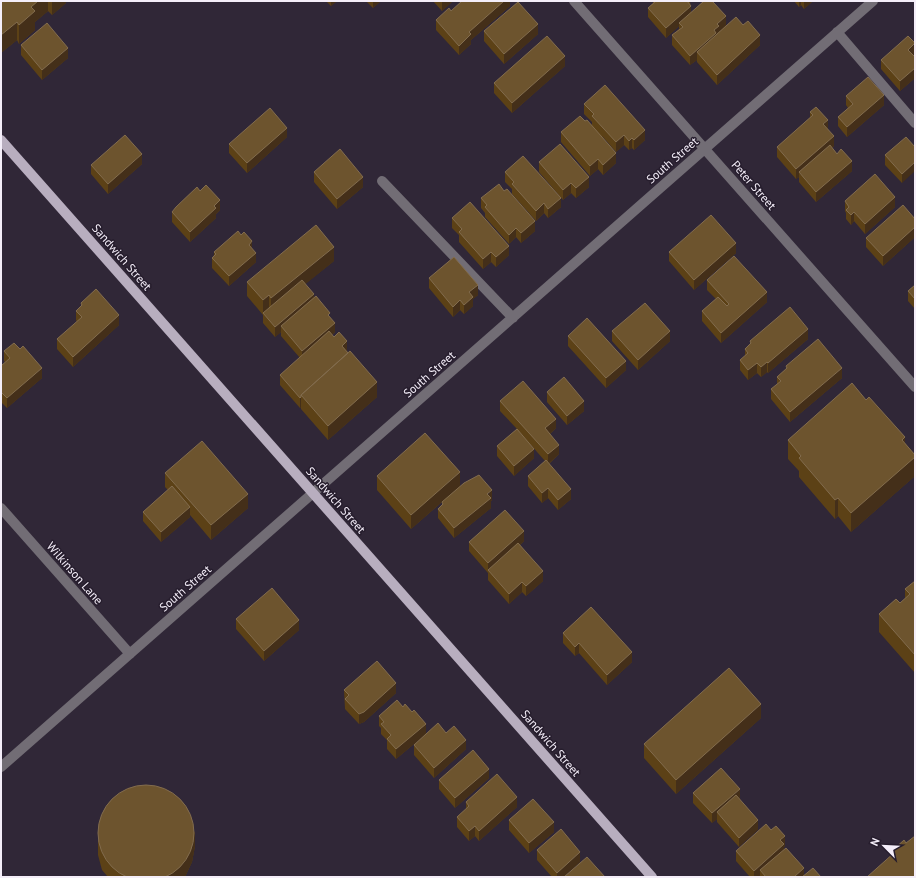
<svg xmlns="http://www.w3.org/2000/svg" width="916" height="878" font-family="'PT Sans',sans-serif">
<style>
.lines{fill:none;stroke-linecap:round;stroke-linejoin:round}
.minor{stroke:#726d75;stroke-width:10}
.major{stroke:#b8aebf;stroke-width:10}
.wall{fill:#5c4116}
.shaded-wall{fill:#442f19}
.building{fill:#6d542e;stroke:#826c4e}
.labels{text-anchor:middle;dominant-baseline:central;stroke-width:3;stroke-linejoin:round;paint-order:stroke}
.street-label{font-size:12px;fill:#f4eef9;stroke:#261d2d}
</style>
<rect width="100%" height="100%" fill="#302737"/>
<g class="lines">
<path class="minor" d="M574 1 915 387
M837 32 915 123
M382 181 513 318
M1 508 130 654
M1 767 873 1"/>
<path class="major" d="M1 140 652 877"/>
</g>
<path class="wall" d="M1 1H66V3L52 15 48 11 35 22V30L19 44 17 40 1 53Z
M326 1H337L331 6Z
M366 1H381L373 8Z
M433 1H453L442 11Z
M510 1V6L471 40V44L459 55 436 30V20L451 11Z
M653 1H690L691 12 726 26 760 45 717 85 697 62V60L690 65 672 45V35L679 29V26L666 38 648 17V8L653 4Z
M794 1H813L804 9 801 5 799 7Z
M484 31 538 34 504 64 484 41Z
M21 45 68 58 42 80 21 55Z
M913 55 915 57V78L900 91 881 69V60Z
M565 66 512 113 494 93V83Z
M846 96 884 105 847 137 838 126V117L848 108 846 105Z
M584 104 645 140 634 150 632 148 629 150 624 145 616 152 602 136 616 163 603 175 598 169 590 176 561 142V132L585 121 592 125V122L584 114Z
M810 112 828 129 834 146 832 148 852 171 816 202 799 182V177L796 179 777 157V147L810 118Z
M287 137 247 173 229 153V144Z
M915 147 902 183 885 165V155Z
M539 162 589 187 576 198 571 193 563 200 539 172Z
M142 164 108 194 91 174V165Z
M314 172 363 187 337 209 314 182Z
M505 172 561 207 548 218 544 213 536 221 512 194V189L505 182Z
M481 198 535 231 521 243 516 237 509 244 485 217V213L481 208Z
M845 201 895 207 865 234 854 221 851 225 846 219V213L845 211Z
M220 210 216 214V218L190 242 172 222V212Z
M452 218 509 255 496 267 491 262 483 269 459 242V235L452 228Z
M915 219V237L883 266 866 247V238Z
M252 249 256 262 229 286 212 268V258L214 255V252Z
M669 252 736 253 694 290 669 261Z
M334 261 305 284 314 298 330 317 335 332 332 335 347 351 377 397 328 440 301 409V407L300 408 280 385V375L300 358 281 336V332L275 337 263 323V314V315L247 296V282Z
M429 278 478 295 473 299V306L464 314 460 310 453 317 429 288Z
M707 280 767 302 721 343 702 321V311L716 299 707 290Z
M915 285V309L908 301V291Z
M81 303 119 325 73 367 57 349V339L77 322 76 320V311L81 306Z
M612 331 670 341 638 370 612 341Z
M568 336 626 370 606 388 568 346Z
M808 339 768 373 767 372 761 377 757 373 748 380 740 370V360L745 356V349L750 344V341Z
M4 351 42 378 7 408 1 402V366L5 362 4 361Z
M786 366 842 378 790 422 771 399V389L777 385V377L786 369Z
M547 392 584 411 567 425 547 402Z
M500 401 556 428 550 434 559 454 549 464 571 499 558 510 548 498 542 503 528 486V476L545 461 530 444 534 458 514 476 497 456V446L517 429 500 411Z
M788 440 905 443 915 455V476L851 532 838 516 835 519 799 477V471L788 459Z
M165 473 248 508 211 540 190 515V517L161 542 143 521V512L168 490 165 487Z
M377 476 460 486 450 495 492 500 491 501V508L454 538 438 518V509L442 505V502L411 529 377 490Z
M524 541 520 545 543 581 526 596 522 592 509 604 488 580V573L469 551V542Z
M915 581V673L879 632V614L900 603 905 599V589Z
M236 619 299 630 264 661 236 629Z
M563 633 632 662 607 685 579 653 575 656 563 643Z
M344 690 396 693 364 722 359 724 345 709Z
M379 716 426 734 396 759 387 749V740L381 734V728L379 726Z
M761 718 676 794 644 758V744Z
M446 733 466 749 434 778 414 755V745Z
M489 778 455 808 439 789V780Z
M693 793 740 798 739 799 758 820 739 847 717 822V819L712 823 693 803Z
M466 802 517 807 479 841 475 836 469 841 457 827V817L466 809Z
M509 820 554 832 529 853 509 830Z
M98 840 195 846 192 862 185 877H108L102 870 98 855Z
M785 846 784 847V849L804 876 821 877H760V875L758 877H750L736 861V851Z
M537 850 580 862 563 877H552L537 860Z"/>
<path class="shaded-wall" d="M38 1H48V11L35 22V30L19 44V25L31 7Z
M52 1H66V3L52 15Z
M331 1H337L331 6Z
M373 1H381L373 8Z
M442 1H453L442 11Z
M504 1H510V6L471 40V44L459 55V46L469 32Z
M799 1H801V5L799 7Z
M804 1H813L804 9Z
M691 6V16L679 23V26L666 38V28Z
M726 16V26L697 52V60L690 65V56L714 30 717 24Z
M17 22V40L1 53V35Z
M538 24V34L504 64V54Z
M760 35V45L717 85V75Z
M915 44V54L908 60V50Z
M68 48V58L42 80V70Z
M565 56V66L512 113V103Z
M915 68V78L900 91V81Z
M884 95V105L847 137V127Z
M828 120V130L823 124Z
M287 128V137L247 173V163Z
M645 130V140L634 150V140Z
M624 135V145L616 152V142Z
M834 136V146L801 175 799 172V177L796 179V169Z
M632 138V148L629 150V141Z
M616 153V163L603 175V165Z
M142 154V164L108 194V184Z
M598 159V169L590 176V166Z
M852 161V171L816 202V192Z
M915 162V171L902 183V174Z
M363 177V187L337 209V199Z
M589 177V187L576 198V188Z
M571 183V193L563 200V190Z
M895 197V207L865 234V224Z
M561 198V207L548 218V209Z
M220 200V210L216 214V218L190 242V232L214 206Z
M544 203V213L536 221V211Z
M854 212V221L851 225V215Z
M535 221V231L521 243V233Z
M915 227V237L883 266V256Z
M516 228V237L509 244V235Z
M252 241V251L249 245Z
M736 243V253L694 290V280Z
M509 246V255L496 267V257Z
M334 247V261L271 312V298Z
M491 252V262L483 269V259Z
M256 253V262L229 286V276Z
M478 285V295L473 299V306L464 314V305L469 292Z
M767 292V302L721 343V333Z
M314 294V304L281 326V332L275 337V327Z
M269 295V310L263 313V315V300Z
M460 300V310L453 317V307Z
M119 315V325L73 367V357Z
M335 323V332L302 360V351Z
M808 329V339L768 373V363Z
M670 331V341L638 370V360Z
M347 341V351L342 356V346Z
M626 361V370L606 388V378Z
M767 362V372L761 377V367Z
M757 363V373L748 380V370Z
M42 368V378L7 408V398Z
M842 368V378L790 422V412Z
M377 382V397L328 440V426Z
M301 397V407L300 408V398Z
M584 401V411L567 425V416Z
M556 419V428L545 438V428Z
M905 437V456L902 440Z
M559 445V454L548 464V454Z
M534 449V458L514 476V466Z
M915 457V476L851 532V513Z
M460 472V486L411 529V515Z
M548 488V498L542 503V493Z
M571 489V499L558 510V500Z
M492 490V500L491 501V508L454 538V528Z
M248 494V508L211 540V525Z
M838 498V516L835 519V500Z
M190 507V517L161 542V532Z
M524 531V541L490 572 488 570V573V563Z
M543 571V581L526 596V586Z
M522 582V592L509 604V594Z
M299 620V630L264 661V651Z
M579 643V653L575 656V647Z
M632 652V662L607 685V675Z
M396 683V693L364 722 359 724V714Z
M761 704V718L676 794V780Z
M426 724V734L396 759V749Z
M466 740V749L434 778V768Z
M489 769V778L455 808V798Z
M740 789V798L720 816 717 812V819L712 823V813Z
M517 797V807L479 841V831Z
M758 820V830L739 847V838Z
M554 822V832L529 853V843Z
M475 826V836L469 841V831Z
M195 831V846L192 862 185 877H167Z
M785 836V846L784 847V854L760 870V875L758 877H754V871L780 840Z
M580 852V862L563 877H557V873Z
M804 868V877H794Z"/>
<path class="building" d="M1 1H38L31 7 35 11 19 25 17 22 1 35Z
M462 1H504L469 32 471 34 459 46 436 20 449 8 451 11Z
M656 1H687L691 6 666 28 648 8Z
M704 1H712L726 16 717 24 719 26 714 30 716 33 690 56 672 35 683 27 679 23Z
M518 2 538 24 504 54 484 31Z
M736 17 743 25 748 21 760 35 717 75 697 52Z
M47 23 68 48 42 70 21 45Z
M547 36 565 56 512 103 494 83Z
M908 36 915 43 908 50 915 57V68L900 81 881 60Z
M868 77 884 95 847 127 838 117 853 104 846 96Z
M605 85 645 130 634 140 632 138 629 141 624 135 616 142 592 116 594 114 584 104Z
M816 107 828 120 823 124 834 136 796 169 777 147 813 115 810 112Z
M270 108 287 128 247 163 229 144Z
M580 116 585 121 587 120 616 153 603 165 598 159 590 166 561 132Z
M125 135 142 154 108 184 91 165Z
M906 137 915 147V162L902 174 885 155Z
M560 144 589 177 576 188 571 183 563 190 539 162Z
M830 145 837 154 841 149 852 161 816 192 799 172Z
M340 149 363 177 337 199 314 172Z
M523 156 561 198 548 209 544 203 536 211 512 184 514 182 505 172Z
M875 174 895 197 865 224 854 212 851 215 846 210 849 207 845 201Z
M499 184 504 191 507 189 535 221 521 233 516 228 509 235 485 207 487 205 481 198Z
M206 185 220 200 214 206 216 208 190 232 172 212 176 207 197 187 200 191Z
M470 202 509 246 496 257 491 252 483 259 459 232 462 229 452 218Z
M903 205 915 219V227L883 256 866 238Z
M711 215 736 243 694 280 669 252Z
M316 225 334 247 271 298 269 295 263 300 247 282Z
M238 231 241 235 244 232 252 241 249 245 256 253 229 276 212 258 216 254 214 252Z
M734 256 767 292 721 333 702 311 718 297 727 306 729 304 707 280Z
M454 257 478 285 469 292 473 297 464 305 460 300 453 307 429 278Z
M302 280 314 294 275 327 263 313Z
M915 285V299L908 291Z
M96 289 119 315 73 357 57 339 82 317 76 311 82 305 81 303Z
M316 296 330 313 328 315 335 323 302 351 281 326Z
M645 303 670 331 638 360 612 331Z
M790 307 808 329 768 363 767 362 761 367 757 363 748 370 740 360 748 353 745 349 751 343 750 341Z
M587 318 626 361 606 378 568 336Z
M329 331 334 337 339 332 347 341 342 346 348 353 301 395V397L300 398 280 375Z
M818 339 842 368 790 412 771 389 781 381 777 377 787 368 786 366Z
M14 343 20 349 23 346 42 368 7 398 1 392V366L10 358 4 351Z
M350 351 377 382 328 426 301 395Z
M564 377 584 401 567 416 547 392Z
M523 381 556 419 545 428 559 445 548 454 500 401Z
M852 383 866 400 869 397 905 437 902 440 915 455V457L851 513 838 498 835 500 799 458 801 456 788 440Z
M517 429 534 449 514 466 497 446Z
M425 433 460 472 411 515 377 476Z
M202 441 248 494 211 525 165 473Z
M546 460 571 489 558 500 548 488 542 493 528 476Z
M479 475 492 490 487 494 491 498 454 528 438 509 443 504 442 502 464 483Z
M172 486 190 507 161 532 143 512Z
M505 510 524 531 488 563 469 542Z
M518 543 543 571 526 586 522 582 509 594 488 570Z
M915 581V655L879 614 896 599 900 603 910 594 905 589Z
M272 588 299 620 264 651 236 619Z
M591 607 632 652 607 675 579 643 575 647 563 633Z
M377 661 396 683 364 712 359 714 345 699 349 695 344 690Z
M729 668 761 704 676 780 644 744Z
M397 700 403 707 405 704 412 712 414 710 426 724 396 749 387 739 391 735 381 724 384 722 379 716Z
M438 723 446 733 454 726 466 740 434 768 414 745Z
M473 750 489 769 455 798 439 780Z
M721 768 740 789 712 813 693 793Z
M497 774 517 797 479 831 475 826 469 831 457 817 469 806 466 802Z
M98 833a48 48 0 1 1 96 0a48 48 0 1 1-96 0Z
M736 795 758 820 739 838 717 812Z
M533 799 554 822 529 843 509 820Z
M766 824 771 830 776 826 785 836 780 840 784 844 754 871 736 851Z
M561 829 580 852 557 873 537 850Z
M915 836V877H867L895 852 893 850 904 840 906 843Z
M786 848 804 868 794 877H766L760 870Z
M587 857 605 877H564Z
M813 868 821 877H802Z"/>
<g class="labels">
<g class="street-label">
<text transform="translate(672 160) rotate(-41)">South Street</text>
<text transform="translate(754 185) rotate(49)">Peter Street</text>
<text transform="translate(122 257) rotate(49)">Sandwich Street</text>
<text transform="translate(429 374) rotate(-41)">South Street</text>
<text transform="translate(336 500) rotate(49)">Sandwich Street</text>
<text transform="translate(75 573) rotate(49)">Wilkinson Lane</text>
<text transform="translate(185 588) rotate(-41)">South Street</text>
<text transform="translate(551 743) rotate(49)">Sandwich Street</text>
</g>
</g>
<rect width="916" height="878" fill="none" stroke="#f4eef9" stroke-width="4"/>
<g transform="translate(884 846) rotate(294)" stroke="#261d2d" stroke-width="3" paint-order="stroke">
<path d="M0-3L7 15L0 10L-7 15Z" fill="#f4eef9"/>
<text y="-6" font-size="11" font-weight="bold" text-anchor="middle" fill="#f4eef9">N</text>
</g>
</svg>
